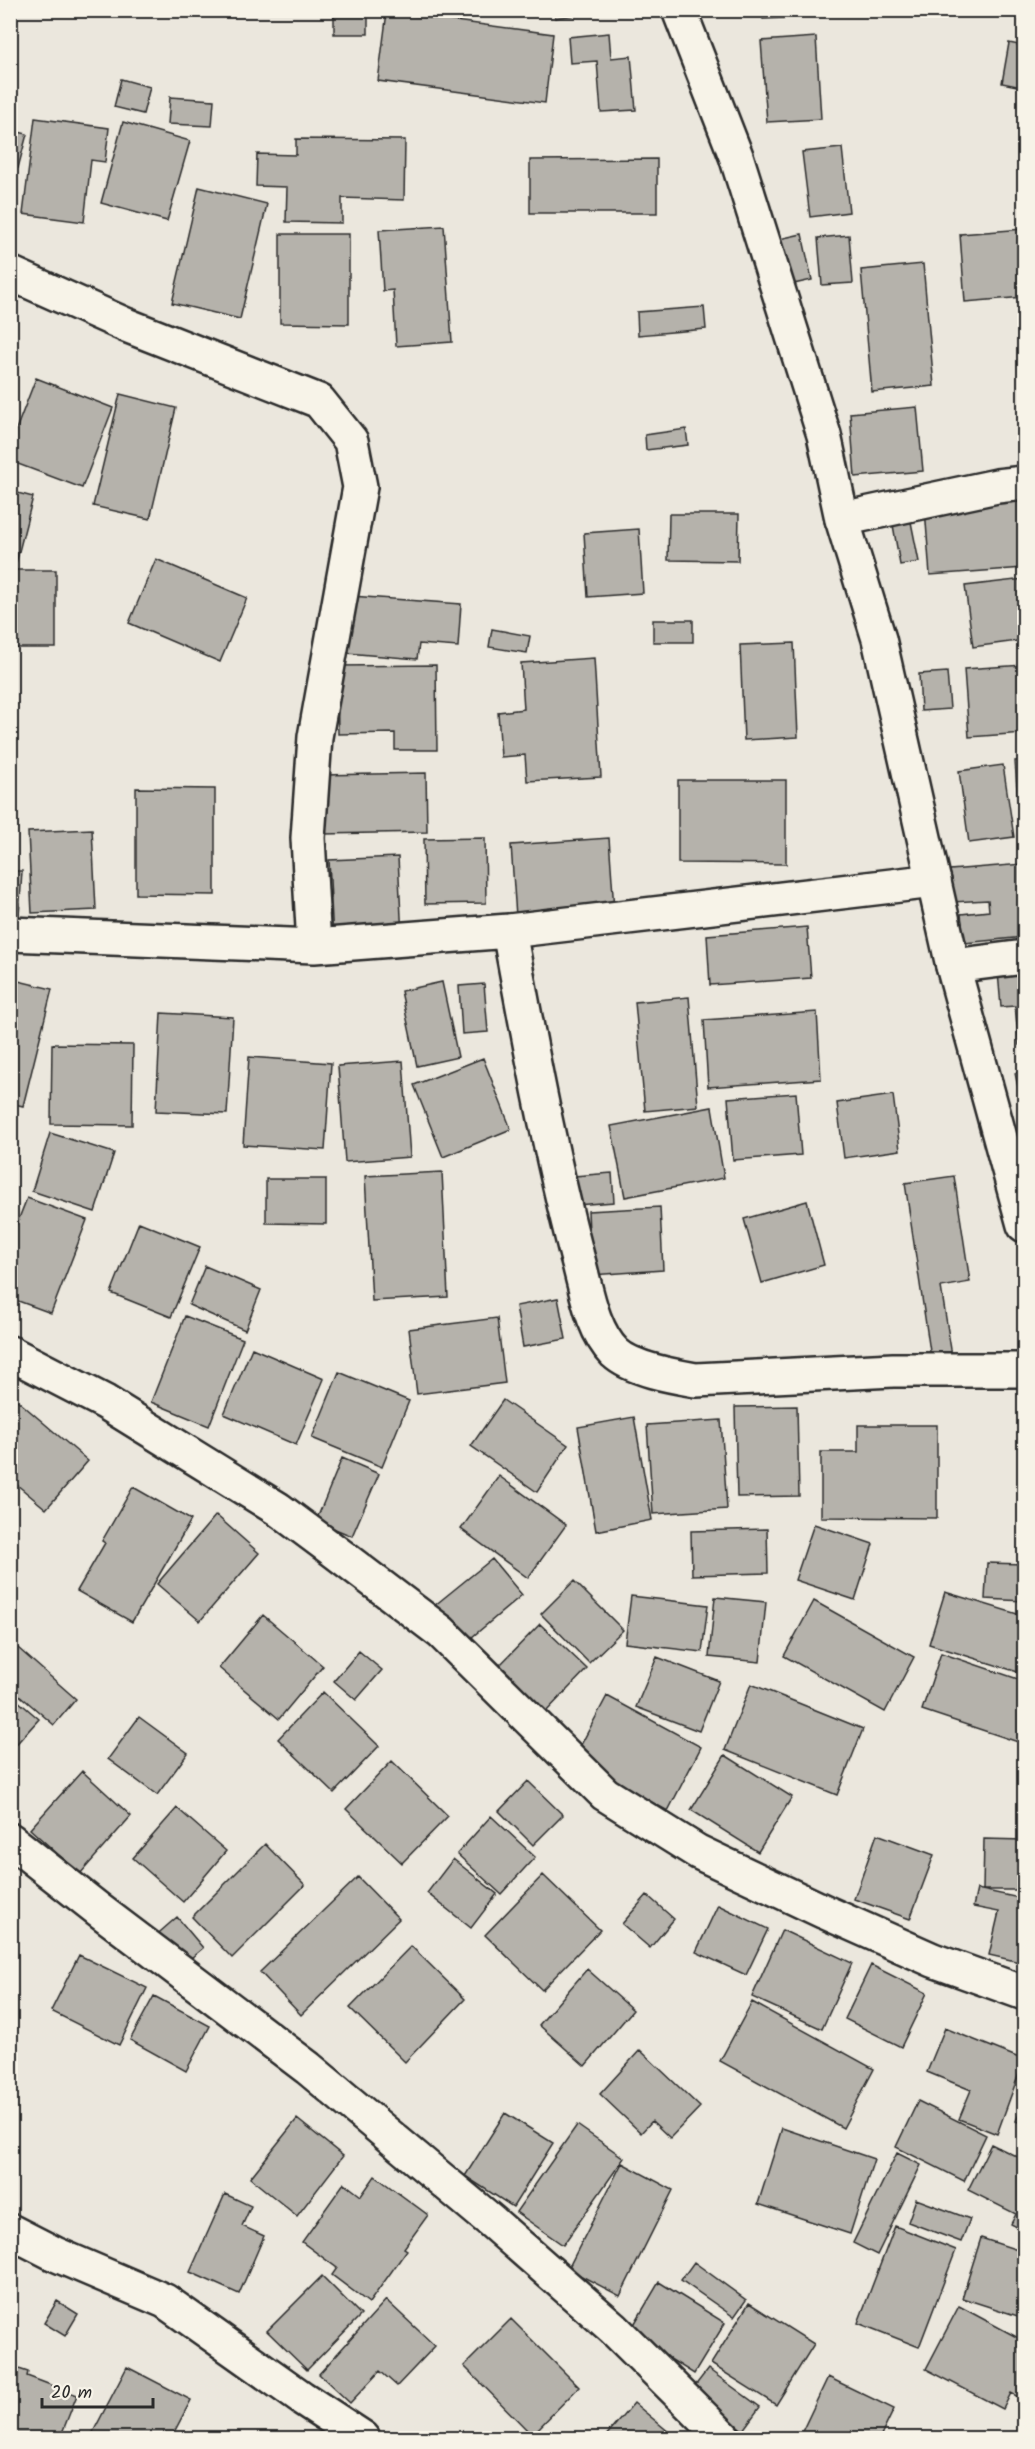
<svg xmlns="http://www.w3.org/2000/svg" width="1035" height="2449" font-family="Kalam,sans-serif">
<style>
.building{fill:#b5b2ab;stroke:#2b2b2b;stroke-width:1.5}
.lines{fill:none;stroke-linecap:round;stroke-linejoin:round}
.minor-casing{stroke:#2b2b2b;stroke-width:38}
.tertiary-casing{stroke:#2b2b2b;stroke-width:38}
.minor{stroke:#f7f3e8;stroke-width:33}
.tertiary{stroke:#f7f3e8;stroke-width:33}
</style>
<rect width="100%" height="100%" fill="#ebe7dd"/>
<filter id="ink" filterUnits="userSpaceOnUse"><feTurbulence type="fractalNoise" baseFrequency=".0167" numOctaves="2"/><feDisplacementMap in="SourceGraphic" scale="12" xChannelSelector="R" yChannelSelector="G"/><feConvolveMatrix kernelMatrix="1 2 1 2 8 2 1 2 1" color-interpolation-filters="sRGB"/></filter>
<g filter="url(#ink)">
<path class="building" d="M334 10H368V34H334Z
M554 10H590L591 13 555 18Z
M762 10H806V17L763 19Z
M387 12 553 34 545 103 378 81Z
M609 33 611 58 631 56 636 110 601 112 597 61 570 63 568 37Z
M816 37 821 119 767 122 761 41Z
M1009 43 1024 46V74L1022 87 1002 83Z
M121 79 150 87 143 114 114 107Z
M170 97 214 100 212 126 168 124Z
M1020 110H1024V188Z
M35 118 109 128 105 162 91 160 84 222 23 214Z
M123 122 190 141 167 221 101 203Z
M10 130 27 134 18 168 10 166Z
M296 139 405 140 404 200 342 198V223L286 222 287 187 256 186 257 154 296 155Z
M842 148 849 212 810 217 802 152Z
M657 159V213H530V160Z
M199 187 267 204 240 319 172 303Z
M444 226 452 342 396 346 393 290 383 291 379 230Z
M1024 229V297L965 302 960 234Z
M280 234H349V324L280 323Z
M802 234 812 280 789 285 779 239Z
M849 235 853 283 822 285 818 238Z
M923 264 934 386 872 392 861 270Z
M704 307 706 329 638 335 637 312Z
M36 378 113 408 82 488 10 461V445Z
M120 394 176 408 150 519 93 506Z
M917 407 923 471 855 477 850 413Z
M686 429 688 445 646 450 645 435Z
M10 491 33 497 16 563 10 561Z
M1024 501V568L930 575 925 509Z
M669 514H739L738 561 668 560Z
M911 522 919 562 900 565 893 525Z
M639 529 643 593 588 597 584 533Z
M156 559 247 598 220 662 129 623Z
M10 570H56V648H10Z
M1024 579V640L973 647 965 586Z
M351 596 461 604 458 647 419 644 417 659 347 653Z
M653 620H693V642H653Z
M492 629 530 636 527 653 489 647Z
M794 643 798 737 744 740 740 645Z
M594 658 601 777 527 781 525 755 501 757 498 712 524 709 521 663Z
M436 665 437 750H395V733L338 734 337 666Z
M1024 665V733L969 737 964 669Z
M947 672 950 709 921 711 919 674Z
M1024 760V819H1019L1015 761Z
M1003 765 1014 837 969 843 959 771Z
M426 773 427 832 323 834 322 775Z
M678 780H786V864L678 863Z
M136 788 215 789V895L136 894Z
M92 829 96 910 32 913 28 832Z
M485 838 486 903 425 904 424 839Z
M609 838 614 909 516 916 511 845Z
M398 857 402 937 333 940 329 860Z
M1023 864 1024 937 964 943 961 914 989 911 988 900 952 902 950 870Z
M10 871H22L19 917 10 916Z
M807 927 811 978 710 985 707 935Z
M1024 969V1045H1019L1015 1006 1001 1007 998 972Z
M10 979 52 989 23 1106 10 1103Z
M442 982 458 1057 417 1066 401 991Z
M484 984 488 1032 462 1034 459 986Z
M689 997 698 1106 645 1111 635 1002Z
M817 1012 821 1079 708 1087 704 1020Z
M161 1013 233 1017 227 1114 156 1111Z
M52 1044 133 1045 132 1125 51 1124Z
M249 1057 331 1063 325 1150 243 1145Z
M483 1058 511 1129 443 1157 414 1085Z
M403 1061 410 1157 345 1162 338 1066Z
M1024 1071V1106H1022L1015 1073Z
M796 1093 801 1155 733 1160 728 1098Z
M893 1095 900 1150 844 1158 837 1103Z
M712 1107 724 1178 625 1197 611 1126Z
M50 1133 114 1153 95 1212 32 1191Z
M442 1172 448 1297 372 1301 365 1176Z
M612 1173 614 1202 576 1205 574 1176Z
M954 1176 970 1282 941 1287 953 1362 932 1365 905 1183Z
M266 1179H326V1224L266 1223Z
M27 1198 87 1220 51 1313 10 1298V1241Z
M807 1201 824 1265 762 1283 744 1219Z
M660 1207 663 1270 591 1275 588 1211Z
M139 1222 200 1247 171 1317 111 1293Z
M205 1266 261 1290 245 1330 189 1305Z
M558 1298 566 1339 523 1347 516 1306Z
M185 1316 243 1339 209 1426 151 1402Z
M497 1318 505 1383 417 1394 409 1329Z
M252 1348 324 1379 296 1445 224 1414Z
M339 1372 409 1401 382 1467 312 1438Z
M10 1394 88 1461 46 1509 10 1479Z
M503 1400 568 1445 537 1492 471 1446Z
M797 1406 799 1496 737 1497 735 1407Z
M634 1417 652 1520 596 1531 578 1427Z
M721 1420 727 1509 653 1514 647 1425Z
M858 1425H937V1518L821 1517V1452H858Z
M342 1458 379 1474 352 1536 316 1521Z
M499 1476 566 1525 528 1578 461 1529Z
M133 1487 191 1520 132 1622 77 1591 105 1543 102 1541Z
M216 1515 259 1553 200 1621 157 1584Z
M814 1524 873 1544 855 1600 795 1580Z
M767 1529 768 1573 692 1575 691 1531Z
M492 1559 522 1595 459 1648 429 1610Z
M987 1563 1024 1564V1601L985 1599Z
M574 1581 623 1630 589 1663 541 1614Z
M945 1592 1024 1616V1674L929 1644Z
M631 1596 708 1605 702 1652 625 1643Z
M715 1597 766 1602 760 1662 709 1657Z
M814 1601 914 1657 885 1712 784 1656Z
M263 1615 323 1666 279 1719 219 1668Z
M540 1624 587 1669 544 1714 497 1668Z
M10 1641 76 1699 54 1725 10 1687Z
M359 1651 382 1670 356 1700 334 1681Z
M941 1653 1024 1681V1744L922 1710Z
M657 1657 719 1681 699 1731 636 1707Z
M751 1684 863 1729 837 1795 725 1750Z
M323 1692 379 1746 334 1793 278 1739Z
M10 1694 39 1719 10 1751Z
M607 1696 701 1747 668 1811 573 1760Z
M139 1717 188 1753 157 1795 108 1759Z
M725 1755 792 1797 758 1852 691 1810Z
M392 1761 448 1816 402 1863 346 1809Z
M82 1771 131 1816 80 1874 30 1829Z
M528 1781 563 1815 533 1845 499 1811Z
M177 1808 226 1851 183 1902 133 1858Z
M491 1816 535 1857 501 1894 457 1854Z
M877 1834 934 1855 910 1919 854 1899Z
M984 1839 1024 1840V1890H983Z
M265 1844 305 1885 232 1958 192 1917Z
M453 1859 497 1894 471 1928 427 1893Z
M543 1875 600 1930 542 1990 485 1935Z
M358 1877 399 1919 301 2015 260 1972Z
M977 1889 1024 1899V1963L989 1955 999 1912 973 1907Z
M647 1895 674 1919 650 1948 622 1924Z
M718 1905 768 1929 746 1975 696 1952Z
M177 1917 203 1948 179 1968 153 1938Z
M782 1930 852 1963 822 2029 752 1997Z
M411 1946 465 1999 405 2062 350 2008Z
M79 1955 147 1988 119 2045 51 2011Z
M871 1965 927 1993 901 2047 845 2019Z
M587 1969 633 2010 585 2066 539 2025Z
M154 1996 210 2026 186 2071 130 2040Z
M752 2002 874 2069 843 2128 720 2061Z
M945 2028 1024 2060 997 2134 959 2119 971 2090 927 2072Z
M640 2050 700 2107 670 2138 652 2121 641 2133 600 2094Z
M918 2101 986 2135 964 2181 896 2147Z
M1024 2102V2124L1016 2121Z
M505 2113 553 2143 513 2207 465 2176Z
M297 2119 343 2156 297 2216 250 2178Z
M577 2125 624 2158 563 2245 516 2212Z
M782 2128 874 2159 850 2234 758 2204Z
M991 2144 1024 2160V2231L1011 2224 1016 2214 968 2190Z
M897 2153 921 2165 877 2255 853 2243Z
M622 2163 673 2190 620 2296 568 2269Z
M375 2176 428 2215 404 2248 407 2250 369 2303 332 2275 337 2268 302 2242 344 2183 361 2196Z
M225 2194 251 2206 242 2226 264 2236 239 2294 190 2272Z
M916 2199 970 2219 961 2242 908 2222Z
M895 2226 956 2250 919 2347 858 2323Z
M981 2238 1024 2252V2318L962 2298Z
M694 2262 746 2300 734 2317 681 2280Z
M322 2276 361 2315 307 2370 267 2331Z
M659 2282 725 2323 694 2374 629 2333Z
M386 2300 435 2346 397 2386 380 2371 350 2403 319 2374Z
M57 2301 78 2314 65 2336 44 2323Z
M749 2303 814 2344 776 2405 711 2364Z
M959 2306 1024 2341V2400L1011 2393 1003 2409 926 2369Z
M511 2319 579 2387 532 2435 464 2366Z
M10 2366 28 2372 27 2376 77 2395 60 2438H10Z
M127 2367 191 2400 171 2438H90Z
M708 2369 760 2407 743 2430 691 2391Z
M828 2377 894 2409 880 2438H799Z
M634 2403 676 2438H604Z"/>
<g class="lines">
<defs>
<path id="minor" d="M10 273 126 325 319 401 351 441 360 487 315 737 308 838 314 946
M842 519 997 486 1024 483
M509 931C529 1040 549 1149 577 1256 586 1287 591 1329 615 1353 632 1369 673 1376 696 1380L893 1370H1024
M10 934 314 946 509 931 934 881
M953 966 1024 957
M10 1353 105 1402 278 1509 333 1550 441 1632 605 1794 698 1852 825 1912 933 1960 1024 1993
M10 1840 99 1910 308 2068 490 2220 613 2328 724 2438
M10 2231 55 2254 165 2301 302 2398 363 2438"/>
<path id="tertiary" d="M679 10 736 156 824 435 842 519 879 639 953 966 1024 1225"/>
</defs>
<use href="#minor" class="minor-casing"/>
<use href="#tertiary" class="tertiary-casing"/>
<use href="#minor" class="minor"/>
<use href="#tertiary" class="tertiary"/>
</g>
</g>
<rect width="1035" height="2449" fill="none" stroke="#f7f3e8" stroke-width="36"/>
<rect x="18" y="18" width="999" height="2413" fill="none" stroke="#2b2b2b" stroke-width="2" filter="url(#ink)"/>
<path d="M42 2398v9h111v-9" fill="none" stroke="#2b2b2b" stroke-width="3"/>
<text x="51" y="2398" font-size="18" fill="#2b2b2b" stroke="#f7f3e8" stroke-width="4.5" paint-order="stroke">20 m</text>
</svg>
